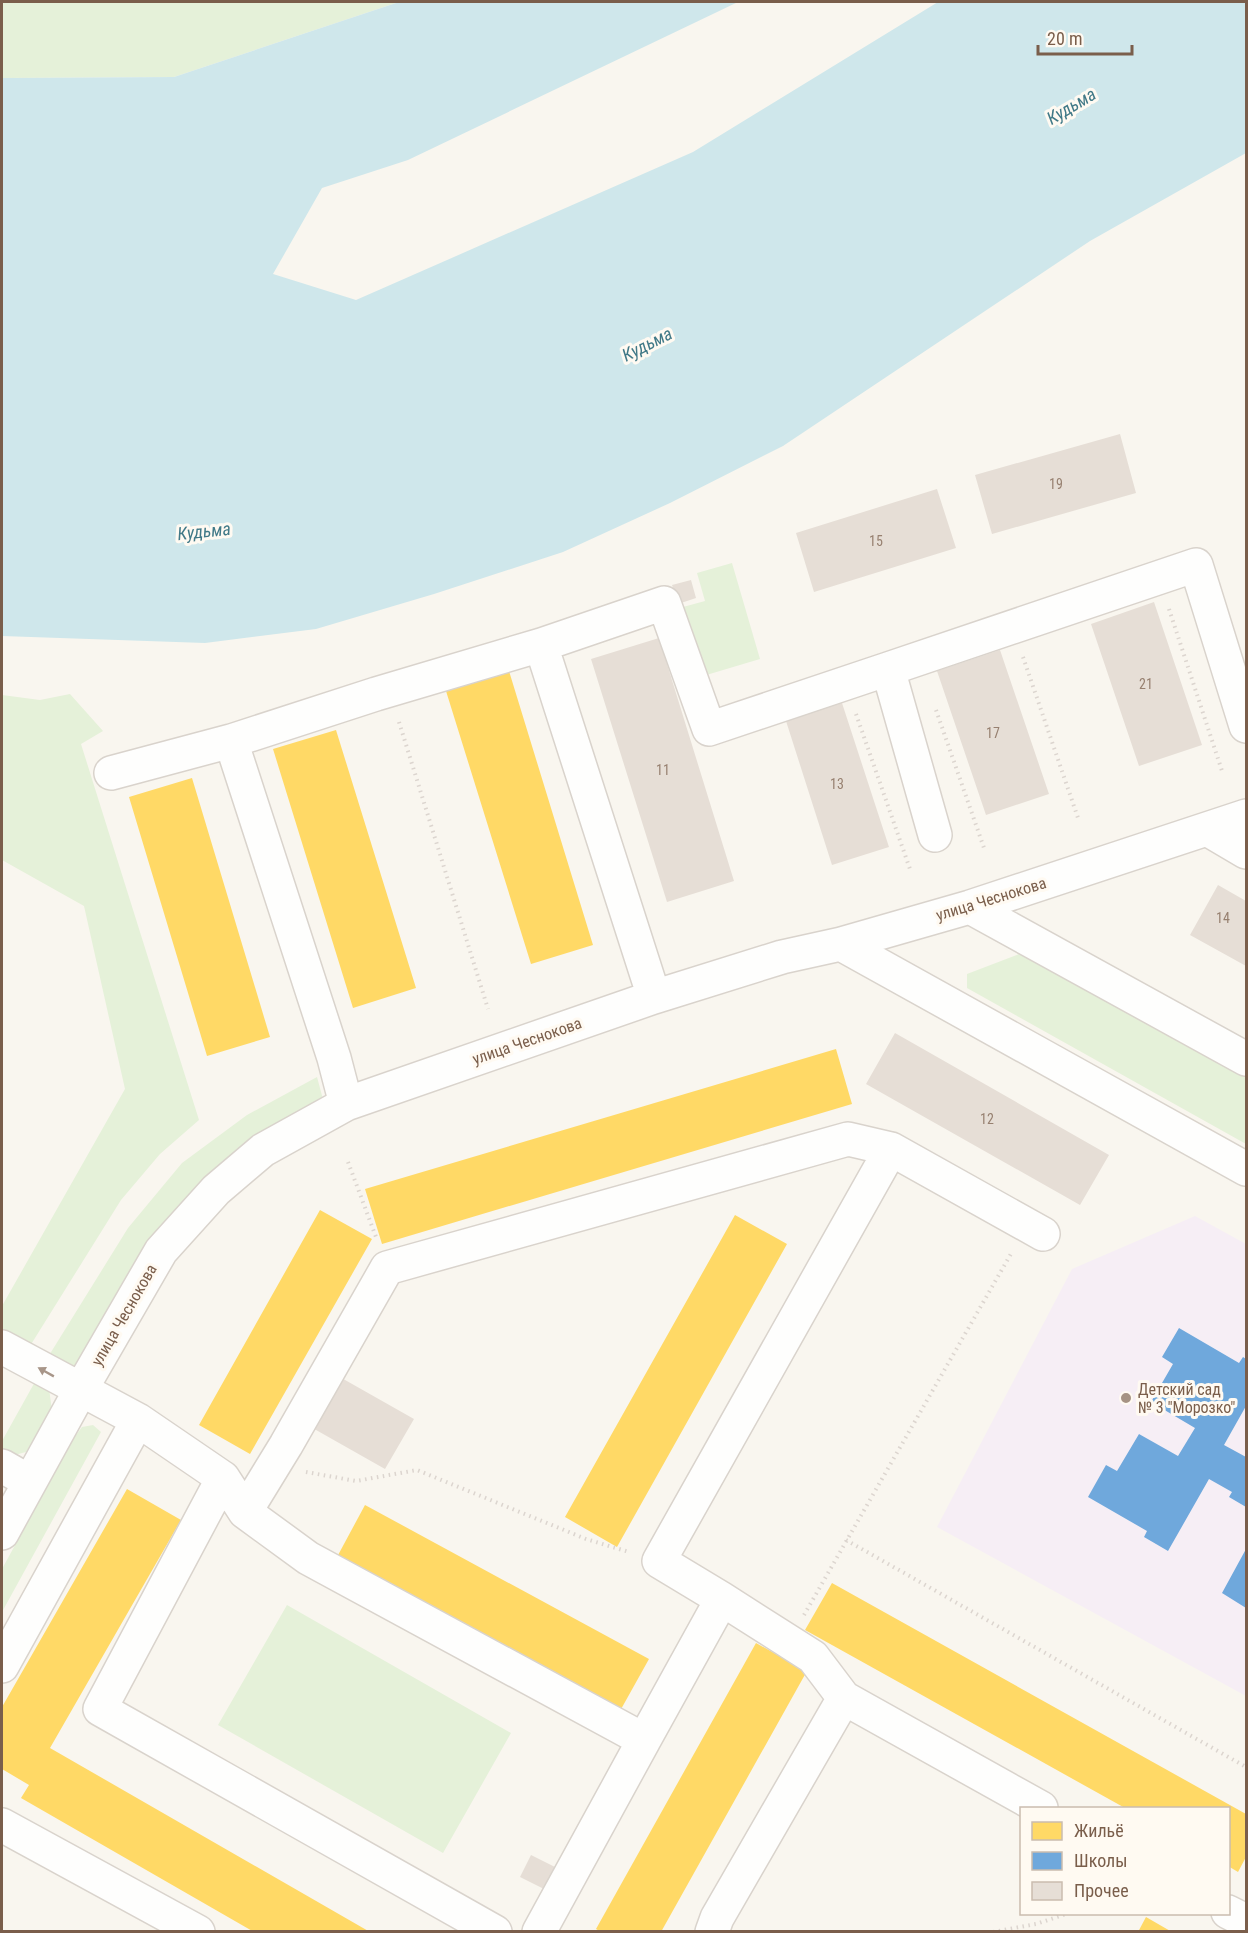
<svg xmlns="http://www.w3.org/2000/svg" width="1248" height="1933" font-family="'Roboto Condensed',sans-serif">
<style>
.education{fill:#f6eef5}
.green{fill:#e5f1d9}
.water{fill:#cfe7eb}
.homes{fill:#ffd966}
.schools{fill:#6fa8dc}
.building{fill:#e6ded6}
.lines{fill:none;stroke-linecap:round;stroke-linejoin:round}
.minor-casing{stroke:#d9d3cc;stroke-width:36}
.path{stroke:#dcd5cf;stroke-width:4;stroke-dasharray:1.5 4.5;stroke-linecap:butt}
.minor{stroke:#fefefd;stroke-width:33}
.oneway{fill:#a89689}
.poi-dot{fill:#a69384;stroke:#fffaf2;stroke-width:2}
.labels{text-anchor:middle;dominant-baseline:central;stroke-width:6;stroke-linejoin:round;paint-order:stroke}
.number-label{font-size:14px;fill:#978070}
.street-label{font-size:16px;fill:#7a5e4b;stroke:#fffaf2}
.poi-label{font-size:16px;fill:#7a5e4b;stroke:#fffaf2;text-anchor:start}
.water-label{font-size:18px;font-style:italic;fill:#417987;stroke:#fffaf2}
</style>
<rect width="100%" height="100%" fill="#f9f6ef"/>
<path class="education" d="M1195 1216 1246 1244V1696L937 1527 1072 1269Z"/>
<path class="green" d="M2 2H399L174 77 2 78Z
M732 563 760 659 703 676 683 607 705 601 697 573Z
M70 694 103 731 81 744 199 1120 160 1154 121 1200 30 1346 2 1331V1306L125 1089 84 906 2 860V695L40 700Z
M1019 954 1246 1074V1144L967 988V974Z
M317 1077 324 1103 148 1244 72 1370 48 1357 128 1228 182 1163 247 1115Z
M36 1380 49 1388 52 1411 26 1452 7 1457 2 1455V1441Z
M93 1425 101 1432 2 1612V1569L73 1439 82 1427Z
M287 1605 511 1733 443 1853 218 1725Z"/>
<path class="water" d="M399 2H738L408 160 322 188 273 274 356 300 693 152 938 2H1246V153L1090 241 783 446 670 503 563 552 434 594 316 629 205 643 2 636V78L174 77Z"/>
<path class="homes" d="M509 671 593 945 531 964 446 691Z
M336 730 416 988 353 1008 273 749Z
M192 778 270 1037 207 1056 129 797Z
M836 1049 852 1104 382 1244 365 1189Z
M320 1210 372 1239 250 1454 199 1425Z
M735 1215 787 1244 617 1547 565 1517Z
M127 1489 181 1520 50 1748 370 1932H254L21 1798 29 1785 2 1769V1707Z
M365 1505 649 1659 620 1711 337 1557Z
M832 1583 1246 1814V1857L1238 1872 1228 1866V1808H1125L805 1630Z
M756 1643 807 1671 661 1932H601L596 1929Z
M1146 1917 1172 1932H1138Z"/>
<path class="schools" d="M1179 1328 1239 1363 1243 1357 1246 1359V1406L1224 1445 1246 1457V1507L1229 1497 1232 1492 1209 1479 1168 1551 1144 1537 1147 1531 1088 1497 1106 1465 1117 1471 1139 1434 1178 1456 1195 1428 1151 1402 1173 1364 1162 1357Z
M1246 1549V1608L1222 1593Z"/>
<path class="building" d="M1120 434 1136 493 992 534 975 475Z
M937 489 956 548 814 592 796 533Z
M691 580 696 598 678 604 672 585Z
M1154 602 1202 745 1139 766 1091 624Z
M659 638 734 881 667 902 591 659Z
M1000 650 1049 794 986 815 937 671Z
M842 703 889 847 832 865 786 721Z
M1218 885 1246 901V966L1190 935Z
M895 1033 1109 1155 1080 1205 866 1084Z
M338 1376 414 1419 385 1469 309 1426Z
M531 1855 563 1871 552 1893 520 1877Z"/>
<g class="lines">
<defs>
<path id="minor" d="M541 645 654 997
M888 669 1196 565 1246 726
M231 741 334 1058 346 1104
M111 773 231 741 376 694 541 645 664 603 709 729 888 669 935 835
M1207 829 1246 852
M970 907 1246 1059
M841 944 1246 1169
M2 1347 138 1420 223 1478 245 1512 308 1558 644 1740 539 1932
M2 1466 30 1482
M223 1478 100 1709 495 1932
M245 1512 286 1445 387 1268 848 1139 891 1149
M2 1533 80 1391 161 1251 216 1190 263 1150 346 1104 654 997 782 957 841 944 970 907 1246 816
M722 1599 813 1657 844 1698
M2 1666 138 1420
M644 1740 722 1599 659 1561 891 1149 1043 1234
M2 1825 198 1932
M1228 1912 1246 1921
M712 1932 717 1918 844 1698 1041 1808"/>
</defs>
<use href="#minor" class="minor-casing"/>
<path class="path" d="M1169 609 1222 771
M1023 657 1078 818
M936 710 984 848
M856 714 911 872
M399 722 488 1009
M348 1162 376 1237
M306 1472 356 1481 417 1470 586 1539 629 1552
M846 1540 1246 1767
M804 1615 1012 1252
M993 1932 1036 1924 1066 1914"/>
<use href="#minor" class="minor"/>
</g>
<defs><path id="oneway-solid" d="M-6-.8H1V-3.2L6.5 0L1 3.2V.8H-6Z" transform="scale(1.5)"/></defs>
<use class="oneway" href="#oneway-solid" transform="translate(46 1372) rotate(-151)"/>
<circle class="poi-dot" cx="1126" cy="1398" r="6"/>
<g class="labels">
<g class="number-label">
<text x="1056" y="484">19</text>
<text x="876" y="541">15</text>
<text x="1146" y="684">21</text>
<text x="993" y="733">17</text>
<text x="663" y="770">11</text>
<text x="837" y="784">13</text>
<text x="1223" y="918">14</text>
<text x="987" y="1119">12</text>
</g>
<g class="street-label">
<text transform="translate(991 899) rotate(-17)">улица Чеснокова</text>
<text transform="translate(527 1041) rotate(-19)">улица Чеснокова</text>
<text transform="translate(124 1315) rotate(-60)">улица Чеснокова</text>
</g>
<g class="poi-label">
<text x="1138" y="1389">Детский сад<tspan x="1138" dy="18">№ 3 "Морозко"</tspan></text>
</g>
<g class="water-label">
<text transform="translate(1071 106) rotate(-31)">Кудьма</text>
<text transform="translate(647 344) rotate(-27)">Кудьма</text>
<text transform="translate(204 531) rotate(-6)">Кудьма</text>
</g>
</g>
<rect width="1248" height="1933" fill="none" stroke="#7a5e4b" stroke-width="6"/>
<rect x="1020" y="1807" width="210" height="108" fill="#fffaf2" stroke="#cabcaf" stroke-width="1.5"/>
<rect x="1032" y="1822" width="30" height="18" fill="#ffd966" stroke="#cabcaf" stroke-width="1.5"/>
<text x="1074" y="1837" font-size="18" fill="#7a5e4b">Жильё</text>
<rect x="1032" y="1852" width="30" height="18" fill="#6fa8dc" stroke="#cabcaf" stroke-width="1.5"/>
<text x="1074" y="1867" font-size="18" fill="#7a5e4b">Школы</text>
<rect x="1032" y="1882" width="30" height="18" fill="#e6ded6" stroke="#cabcaf" stroke-width="1.5"/>
<text x="1074" y="1897" font-size="18" fill="#7a5e4b">Прочее</text>
<path d="M1038 45v9h94v-9" fill="none" stroke="#7a5e4b" stroke-width="3"/>
<text x="1047" y="45" font-size="18" fill="#7a5e4b" stroke="#fffaf2" stroke-width="4.5" paint-order="stroke">20 m</text>
</svg>
